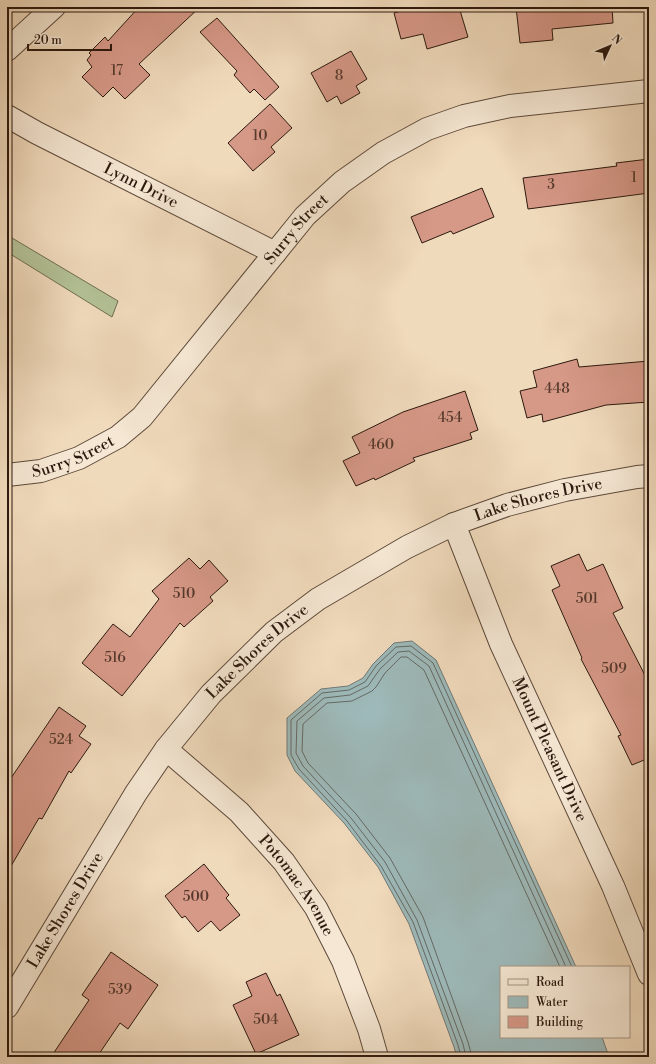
<svg xmlns="http://www.w3.org/2000/svg" width="656" height="1064" font-family="'Libre Bodoni',serif">
<style>
.green{fill:#b3c196;stroke:#706d52}
.water{fill:#9db9b9;stroke:#707975}
.lines{fill:none;stroke-linecap:round;stroke-linejoin:round}
.shore{stroke:#646964;stroke-width:1}
.building{fill:#d69887;stroke:#2c190e}
.street-casing{stroke:#5d493a;stroke-width:24}
.street{stroke:#f5e7d3;stroke-width:22}
.labels{text-anchor:middle;dominant-baseline:central;stroke-width:3;stroke-linejoin:round;paint-order:stroke}
.number-label{font-size:14px;fill:#56392c}
.street-label{font-size:16px;fill:#2c190e;stroke:#f5e7d3}
</style>
<rect width="100%" height="100%" fill="#f0dabc"/>
<filter id="stains"><feTurbulence type="fractalNoise" baseFrequency=".005" numOctaves="4"/><feColorMatrix values="0 0 0 0 .2 0 0 0 0 .09 0 0 0 0 .02 0 0 0 .5 -.17"/></filter>
<radialGradient id="worn" r=".72"><stop offset=".6" stop-color="#630" stop-opacity="0"/><stop offset="1" stop-color="#630" stop-opacity=".3"/></radialGradient>
<path class="green" d="M7 235 118 301 112 317 7 252Z"/>
<path class="water" d="M412 641 436 660 576 967H501V1037H602L609 1057H457L454 1047 409 924 378 867 344 823 295 771 287 755V718L321 689 348 686 363 678 373 664 394 643Z"/>
<g class="lines">
<path class="shore" d="M461 1057 458 1045 413 922 381 866 347 821 299 769 291 755V720L322 693 349 690 365 682 376 666 396 647 411 646 433 663 572 967
M466 1057 463 1044 417 920 385 862 351 818 303 766 296 753 297 721 324 698 350 695 368 686 380 669 398 652 409 651 429 666 566 967
M472 1057 468 1042 423 917 390 858 356 814 308 763 302 751 303 724 327 703 352 701 372 691 376 687 385 673 401 657H407L424 670 560 967"/>
</g>
<path class="building" d="M139 7H200L139 64 150 75 125 99 113 87 103 97 82 77 92 67 87 60 91 55 89 53 105 37 108 41Z
M415 7H459L468 37 427 49 423 34 401 39 394 13Z
M516 7H612L613 23 552 29 553 40 520 43Z
M217 18 279 87 265 100 254 89 250 93 234 75 237 71 200 32Z
M351 51 367 79 356 86 360 93 341 104 337 96 327 102 311 73Z
M270 104 292 128 271 147 275 152 253 171 228 143Z
M649 159V193L528 209 523 178 617 166 616 163Z
M482 188 494 217 453 234 451 231 422 243 411 217Z
M577 359 579 367 649 361V402L606 405 543 422 542 414 527 418 520 391 537 387 533 371Z
M465 391 478 430 470 433 472 439 413 458 415 461 375 480 374 478 356 486 343 461 360 453 352 437 403 412Z
M579 554 587 571 603 564 623 608 613 613 649 683V758L632 765 618 736 621 735 581 659 582 658 552 590 560 586 551 566Z
M189 558 200 569 209 560 228 581 210 597 213 601 184 627 180 623 122 696 82 663 113 624 130 637 159 599 152 591Z
M59 707 86 726 79 736 91 744 71 773 69 771 42 819 39 818 7 873V784Z
M204 864 229 895 226 898 240 915 220 931 211 921 198 932 185 916 182 918 165 896Z
M111 952 158 985 128 1029 120 1023 97 1057H51L89 1000 82 995Z
M266 973 277 996 280 994 299 1035 256 1054 233 1005 252 996 246 982Z"/>
<g class="lines">
<defs>
<g id="street">
<path d="M7 50 54 7"/>
<path id="s1" d="M7 116 37 133 275 253"/>
<path id="s2" d="M7 475 41 471 79 458 118 437 142 417 305 216 342 182 383 153 427 129 464 116 510 106 649 91"/>
<path id="s3" d="M454 524 501 644 613 886 649 974"/>
<path id="s4" d="M166 749 239 812 284 862 316 908 343 961 369 1029 377 1057"/>
<path id="s5" d="M7 1007 136 793 166 749 211 694 274 632 318 599 407 547 454 524 507 505 565 490 637 477 649 476"/>
</g>
</defs>
<use href="#street" class="street-casing"/>
<use href="#street" class="street"/>
</g>
<g class="labels">
<g class="number-label">
<text x="117" y="71">17</text>
<text x="339" y="76">8</text>
<text x="260" y="136">10</text>
<text x="634" y="178">1</text>
<text x="551" y="185">3</text>
<text x="557" y="389">448</text>
<text x="450" y="418">454</text>
<text x="381" y="445">460</text>
<text x="184" y="594">510</text>
<text x="587" y="599">501</text>
<text x="115" y="658">516</text>
<text x="614" y="669">509</text>
<text x="61" y="740">524</text>
<text x="196" y="897">500</text>
<text x="120" y="990">539</text>
<text x="266" y="1020">504</text>
</g>
<g class="street-label">
<text stroke="none"><textPath href="#s1" startOffset="151">Lynn Drive</textPath></text>
<text stroke="none"><textPath href="#s2" startOffset="393">Surry Street</textPath></text>
<text stroke="none"><textPath href="#s2" startOffset="69">Surry Street</textPath></text>
<text stroke="none"><textPath href="#s5" startOffset="761">Lake Shores Drive</textPath></text>
<text stroke="none"><textPath href="#s5" startOffset="437">Lake Shores Drive</textPath></text>
<text stroke="none"><textPath href="#s3" startOffset="245">Mount Pleasant Drive</textPath></text>
<text stroke="none"><textPath href="#s4" startOffset="190">Potomac Avenue</textPath></text>
<text stroke="none"><textPath href="#s5" startOffset="113">Lake Shores Drive</textPath></text>
</g>
</g>
<rect width="656" height="1064" fill="none" stroke="#f0dabc" stroke-width="24"/>
<rect x="8" y="8" width="640" height="1048" fill="none" stroke="#2c190e" stroke-width="2"/>
<rect x="12" y="12" width="632" height="1040" fill="none" stroke="#2c190e"/>
<rect x="500" y="966" width="130" height="72" fill="#f5e7d3" stroke="#a59584"/>
<rect x="508" y="979" width="20" height="6" fill="#f5e7d3" stroke="#a59584"/>
<text x="536" y="986" font-size="12" fill="#2c190e">Road</text>
<rect x="508" y="996" width="20" height="12" fill="#9db9b9" stroke="#a59584"/>
<text x="536" y="1006" font-size="12" fill="#2c190e">Water</text>
<rect x="508" y="1016" width="20" height="12" fill="#d69887" stroke="#a59584"/>
<text x="536" y="1026" font-size="12" fill="#2c190e">Building</text>
<g transform="translate(610 46) rotate(46)" stroke="#f5e7d3" stroke-width="3" paint-order="stroke">
<path d="M0-3L7 15L0 10L-7 15Z" fill="#2c190e"/>
<text y="-6" font-size="11" font-weight="bold" text-anchor="middle" fill="#2c190e">N</text>
</g>
<path d="M28 44v6h83v-6" fill="none" stroke="#2c190e" stroke-width="2"/>
<text x="34" y="44" font-size="12" fill="#2c190e" stroke="#f5e7d3" stroke-width="3" paint-order="stroke">20 m</text>
<rect width="100%" height="100%" filter="url(#stains)"/>
<rect width="100%" height="100%" fill="url(#worn)"/>
</svg>
